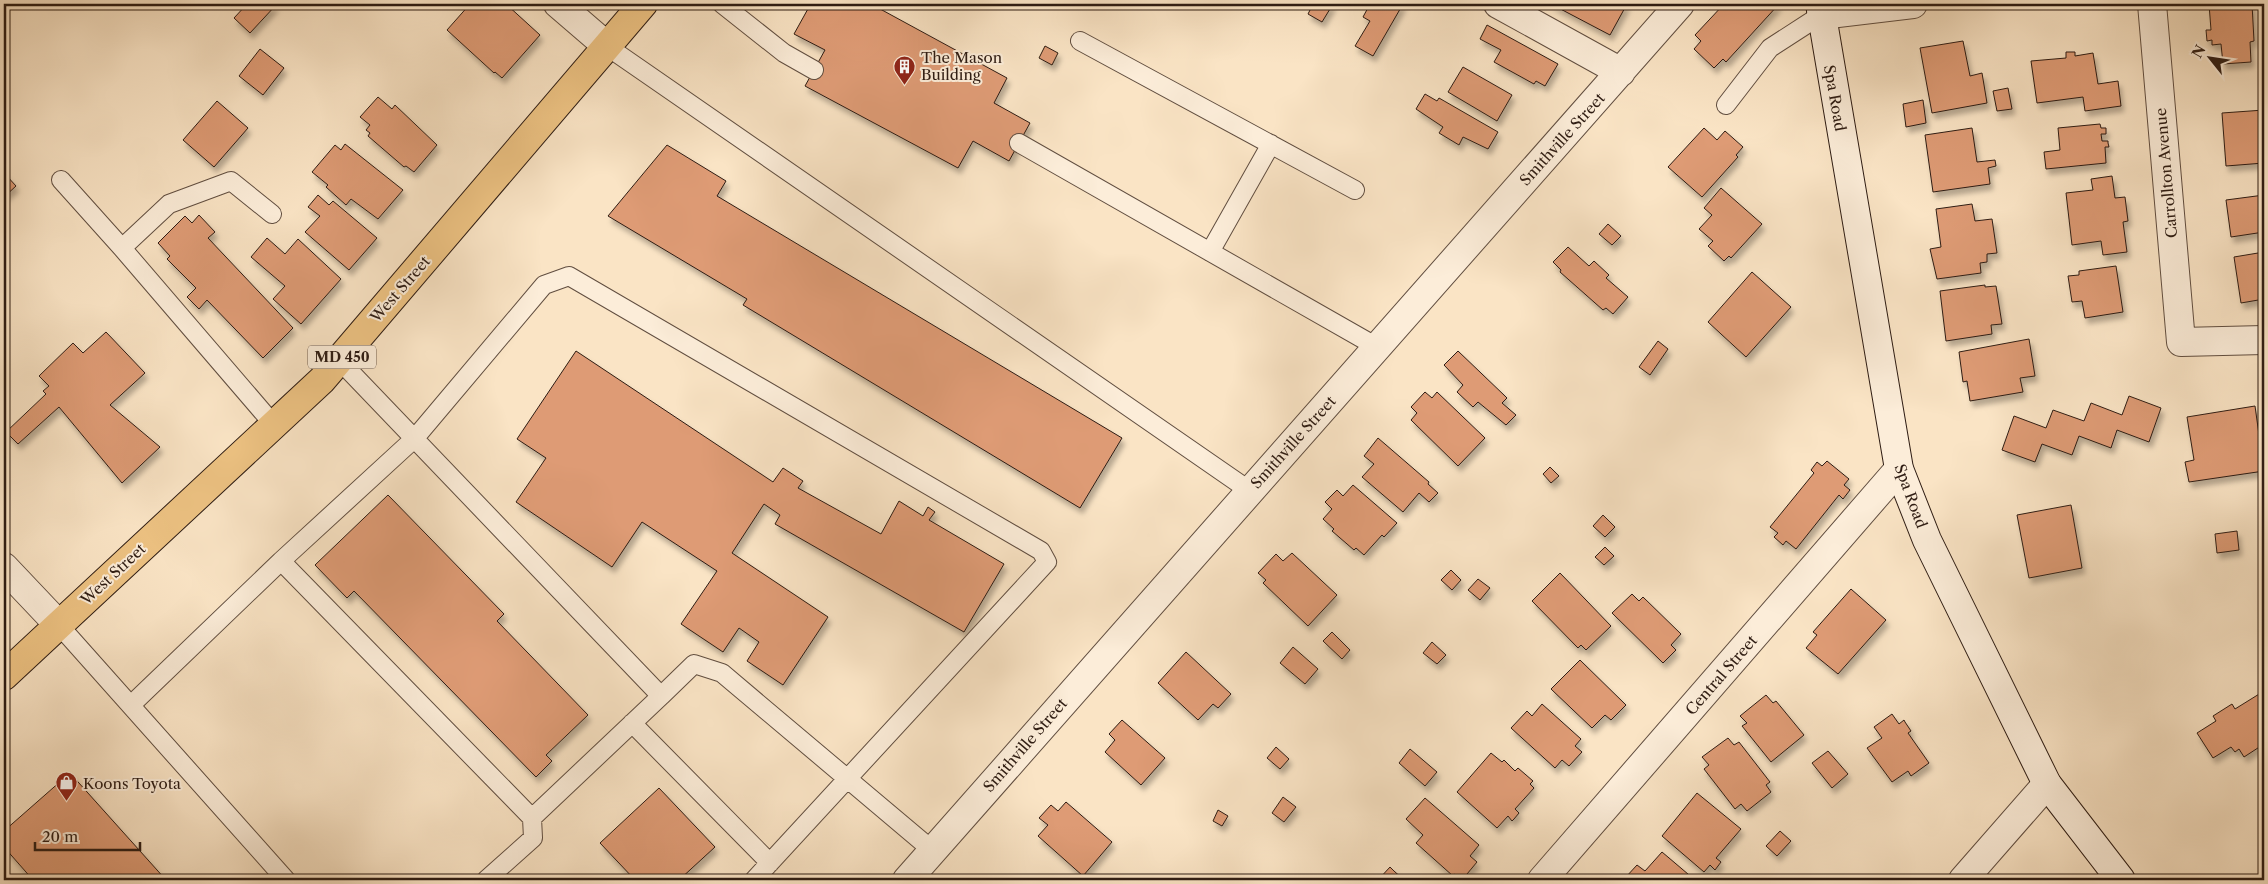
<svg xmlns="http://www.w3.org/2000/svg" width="2268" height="884" font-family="'Libre Caslon Text',serif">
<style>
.building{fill:#de9b75;stroke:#2e1c13;filter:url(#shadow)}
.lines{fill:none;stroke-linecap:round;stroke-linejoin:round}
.lane-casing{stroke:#614e40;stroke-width:20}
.street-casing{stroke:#614e40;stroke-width:30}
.secondary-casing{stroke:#2e1c13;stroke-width:30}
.primary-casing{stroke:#2e1c13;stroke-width:30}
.lane{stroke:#fcedd9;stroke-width:18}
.street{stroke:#fcedd9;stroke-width:28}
.secondary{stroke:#fcedd9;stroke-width:28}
.primary{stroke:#edc282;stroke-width:28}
.labels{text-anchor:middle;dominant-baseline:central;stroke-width:4;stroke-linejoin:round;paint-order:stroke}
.shield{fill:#fcedd9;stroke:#6c5b4e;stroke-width:1}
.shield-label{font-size:14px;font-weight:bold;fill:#2e1c13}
.poi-label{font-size:15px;fill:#2e1c13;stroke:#fcedd9;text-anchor:start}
.street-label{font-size:15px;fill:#2e1c13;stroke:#fcedd9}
</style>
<defs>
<filter id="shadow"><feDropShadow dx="3" dy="5.5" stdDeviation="2.5" flood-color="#0004"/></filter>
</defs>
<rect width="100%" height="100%" fill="#fae4c5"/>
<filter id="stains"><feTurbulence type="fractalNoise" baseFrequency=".004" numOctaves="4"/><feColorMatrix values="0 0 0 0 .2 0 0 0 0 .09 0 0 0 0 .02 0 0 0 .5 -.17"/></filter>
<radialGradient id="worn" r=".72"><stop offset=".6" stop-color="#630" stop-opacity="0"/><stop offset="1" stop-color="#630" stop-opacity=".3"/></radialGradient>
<path class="building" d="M247 4 276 5 250 33 234 18Z
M470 4H506L540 35 502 78 495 72 494 73 447 30Z
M803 4H871L1007 78 994 103 1030 123 1009 161 973 141 958 168 805 86 825 50 794 34 809 7Z
M1310 4H1333L1322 22 1308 14 1312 6Z
M1370 4H1403L1373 56 1355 46 1370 21 1363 17Z
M1551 4H1627L1610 35Z
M1724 4H1779L1726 62 1723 59 1714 68 1694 49 1701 41 1695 35Z
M2209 4H2252L2254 41 2250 42 2251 62 2223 64 2221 44 2212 45V40L2207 41 2206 30H2211Z
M1487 25 1558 64 1545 86 1536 81 1534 84 1494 62 1501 50 1480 39Z
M1963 41 1970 76 1982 73 1987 103 1932 113 1920 48Z
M1045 46 1058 53 1052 65 1039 58Z
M260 49 284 68 263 95 239 76Z
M2066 52H2075V56L2093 53 2098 84 2118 81 2121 106 2085 111 2083 97 2037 103 2031 61 2066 58Z
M1463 67 1512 95 1497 121 1448 92Z
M2008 88 2012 109 1997 111 1993 91Z
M1425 94 1437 101 1439 98 1498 132 1488 149 1463 137 1459 145 1439 133 1443 127 1416 109Z
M378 97 392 109 395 105 437 145 414 172 406 166 404 167 368 136 370 133 366 130 370 125 360 117Z
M1923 100 1926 123 1906 127 1903 104Z
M217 101 248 128 214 167 183 140Z
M2264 110V163L2226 166 2222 113Z
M2100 124 2101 128H2106V134H2101L2102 141H2108V143L2109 147H2105L2106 163 2046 169 2044 152 2060 150 2058 128Z
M1704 128 1717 140 1725 131 1743 147 1736 155 1738 157 1702 197 1668 167Z
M1972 128 1977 162 1995 160 1996 166 1988 168 1990 184 1933 192 1925 135Z
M345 144 403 190 378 219 351 199 346 205 326 187 328 185 312 172 335 145 341 150Z
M667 145 726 181 717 196 1122 438 1080 508 743 305 747 299 608 216Z
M6 175 16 186 4 197V177Z
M2112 176 2115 198 2125 197 2128 221 2123 222 2127 252 2103 255 2101 241 2072 245 2066 193 2093 190 2091 179Z
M1721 188 1762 224 1731 258 1729 256 1724 261 1708 246 1713 241 1699 229 1712 215 1704 208Z
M318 195 329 205 333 201 377 238 349 270 305 232 320 216 308 207Z
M2264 195V232L2231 237 2226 200Z
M1972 204 1975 221 1992 219 1997 253 1987 254V262L1980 263 1981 273 1937 279 1930 249 1941 247 1936 209Z
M199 215 215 232 208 238 293 328 263 358 207 300 199 309 187 297 196 288 167 259 170 256 158 243 185 216 192 223Z
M1608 224 1621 236 1612 245 1599 234Z
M267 238 285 254 298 239 341 279 301 324 273 299 285 286 251 257Z
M1568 247 1589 266 1594 261 1609 275 1606 278 1628 297 1613 314 1606 308 1603 310 1560 272 1561 270 1553 262Z
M2264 252V299L2241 303 2234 257Z
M2116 266 2123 312 2085 318 2082 301 2072 302 2068 276 2079 275V271Z
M1752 272 1791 307 1746 357 1708 322Z
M1985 285V287L1996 286 2002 324 1991 325 1992 334 1946 341 1940 291Z
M106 332 145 373 110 405 160 447 122 483 59 407 18 444 6 432 46 394 43 391 49 386 39 376 73 343 83 353Z
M2029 339 2035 376 2020 378 2023 392 1970 401 1967 381 1963 382 1959 352Z
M1658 341 1668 349 1650 375 1639 367Z
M576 351 773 482 783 468 803 481 798 488 881 534 899 501 923 516 928 507 935 512 929 520 1004 564 964 632 775 524 780 515 764 504 732 553 828 617 783 685 747 661 759 642 739 628 723 652 681 624 717 571 642 522 612 567 516 502 546 458 517 439Z
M1458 351 1505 396 1507 398 1502 403 1516 415 1506 425 1478 402 1473 407 1457 392 1463 385 1444 365Z
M1425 392 1432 398 1437 392 1485 438 1458 466 1411 420 1417 413 1411 407Z
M2129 396 2161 408 2149 442 2117 430 2111 448 2079 436 2072 455 2042 444 2035 462 2002 450 2014 416 2046 428 2053 410 2084 421 2091 403 2122 415Z
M2255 406 2264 471 2189 482 2185 462 2194 460 2187 417Z
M1378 438 1429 482 1428 484 1438 493 1429 502 1419 493 1403 512 1362 477 1374 464 1364 456Z
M1827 461 1849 479 1844 485 1850 490 1843 499 1839 495 1796 549 1786 541 1783 545 1774 537 1778 533 1770 527 1814 473 1811 470 1817 462 1822 466Z
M1550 467 1559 476 1551 483 1543 474Z
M1353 485 1397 523 1384 537 1382 535 1364 555 1356 548 1354 550 1332 531 1334 529 1323 519 1332 509 1325 502 1337 490 1343 496Z
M388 495 504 614 497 621 588 715 546 755 552 761 536 777 354 591 347 598 315 565Z
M2071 505 2082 568 2029 578 2017 515Z
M1603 515 1615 527 1605 537 1593 526Z
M2237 531 2239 550 2217 553 2215 534Z
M1605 547 1614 556 1604 565 1595 557Z
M1292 553 1337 595 1308 626 1263 583 1266 580 1258 573 1276 554 1283 561Z
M1451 570 1461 580 1452 590 1441 580Z
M1560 573 1611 626 1586 650 1581 645 1578 648 1532 601Z
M1478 579 1490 588 1480 600 1468 590Z
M1851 589 1886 620 1838 674 1806 648 1817 635 1813 632Z
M1632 594 1639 601 1643 597 1681 634 1671 645 1676 650 1663 663 1612 613Z
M1332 632 1350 650 1342 659 1323 641Z
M1432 642 1446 655 1437 664 1423 653Z
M1293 647 1318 669 1305 684 1280 663Z
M1186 652 1231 694 1218 708 1213 704 1198 720 1158 683Z
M1580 660 1626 705 1611 720 1605 715 1592 728 1551 689Z
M2264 691V744L2244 757 2239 749 2235 752 2231 747 2213 758 2197 733 2216 721 2213 716 2232 704 2235 709Z
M1766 695 1773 703 1776 701 1804 735 1771 762 1742 726 1747 723 1740 716Z
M1542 704 1581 739 1575 746 1582 752 1569 766 1562 760 1555 768 1511 728 1527 711 1532 716Z
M1892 714 1899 724 1904 720 1905 722 1911 731 1908 733 1929 763 1911 776 1908 771 1892 782 1867 748 1882 738 1874 727Z
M1122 720 1165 758 1141 785 1105 752 1115 740 1109 734Z
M1728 738 1734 745 1739 742 1770 782 1766 785 1771 792 1747 811 1741 804 1735 809 1704 769 1709 765 1702 757Z
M1276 747 1289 759 1280 769 1267 758Z
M1410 749 1437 772 1425 786 1399 763Z
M1828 751 1848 774 1832 788 1812 763Z
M1491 753 1502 762 1504 760 1515 771 1518 768 1533 781 1530 784 1534 788 1515 809 1519 813 1514 819 1512 821 1508 816 1497 828 1457 792Z
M70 773 166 880H33L4 847V831Z
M659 788 715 847 679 880H635L600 843Z
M1697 793 1741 829 1716 858 1721 862 1715 870 1710 865 1704 872 1662 836Z
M1283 797 1296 807 1284 822 1272 813Z
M1425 798 1479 845 1470 856 1477 862 1462 880 1454 874 1453 876 1416 843 1423 835 1406 819Z
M1066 802 1112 842 1083 876 1038 836 1048 825 1039 818 1051 805 1058 811Z
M1218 810 1228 816 1222 826 1213 821Z
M1780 831 1791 841 1777 856 1766 846Z
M1662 852 1695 880H1627L1625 878 1637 865 1645 871Z
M1390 867 1394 871 1404 880H1378Z"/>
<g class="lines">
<defs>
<path id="lane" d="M722 4 784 53 814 70
M1080 41 1355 190
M608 47 1250 491
M1726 105 1770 48 1821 15
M1019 143 1377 347
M61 180 122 248 274 425
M122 248 169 204 231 181 272 214
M1210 252 1271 144
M339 360 661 696 694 664 722 673 932 850
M58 624 286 880
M661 696 532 818 281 561 415 438 544 285 569 276 1041 551 1047 562 754 880
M131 705 281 561
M632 723 770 863
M486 880 533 838 532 818"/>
<path id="street" d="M558 4 608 47
M1498 4 1621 72
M2152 4 2181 342 2264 340
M1821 15 1913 4
M4 567 58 624
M907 880 1680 4
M1542 880 1899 469
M1963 880 2047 784"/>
<path id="secondary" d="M1820 4 1899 469 1927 540 2047 784 2121 880"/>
<path id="primary" d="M4 676 322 380 643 4"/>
</defs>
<use href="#lane" class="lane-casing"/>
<use href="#street" class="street-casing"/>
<use href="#secondary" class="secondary-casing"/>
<use href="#primary" class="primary-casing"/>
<use href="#lane" class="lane"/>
<use href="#street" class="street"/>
<use href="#secondary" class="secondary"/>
<use href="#primary" class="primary"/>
</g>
<defs>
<symbol id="building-pin" viewBox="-11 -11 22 30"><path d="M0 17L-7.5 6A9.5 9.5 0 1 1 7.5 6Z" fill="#8f2418" stroke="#fcedd9"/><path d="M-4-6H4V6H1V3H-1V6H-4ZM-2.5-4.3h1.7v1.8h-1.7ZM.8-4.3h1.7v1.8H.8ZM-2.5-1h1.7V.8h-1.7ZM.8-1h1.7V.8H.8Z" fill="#fff"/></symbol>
<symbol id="shop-pin" viewBox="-11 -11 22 30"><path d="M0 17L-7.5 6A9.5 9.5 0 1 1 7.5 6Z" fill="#8f2418" stroke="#fcedd9"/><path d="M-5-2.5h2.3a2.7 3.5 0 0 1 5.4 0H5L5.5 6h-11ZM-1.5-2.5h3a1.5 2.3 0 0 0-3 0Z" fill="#fff"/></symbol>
</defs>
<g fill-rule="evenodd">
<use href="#building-pin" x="892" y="54" width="25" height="34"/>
<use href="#shop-pin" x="54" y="770" width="25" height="34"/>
</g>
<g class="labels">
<rect class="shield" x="308" y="345.5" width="68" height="23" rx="4"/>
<g class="shield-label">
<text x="342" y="357">MD 450</text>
</g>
<g class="poi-label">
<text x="921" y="57">The Mason<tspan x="921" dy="17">Building</tspan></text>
<text x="83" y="783">Koons Toyota</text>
</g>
<g class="street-label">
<text transform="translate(1835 98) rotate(80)">Spa Road</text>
<text transform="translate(1562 139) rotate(-48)">Smithville Street</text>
<text transform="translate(2166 173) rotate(-95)">Carrollton Avenue</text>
<text transform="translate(400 289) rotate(-49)">West Street</text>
<text transform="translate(1293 442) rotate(-48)">Smithville Street</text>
<text transform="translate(1911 496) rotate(70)">Spa Road</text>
<text transform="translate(113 574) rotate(-43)">West Street</text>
<text transform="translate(1721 675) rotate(-49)">Central Street</text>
<text transform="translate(1025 745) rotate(-49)">Smithville Street</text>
</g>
</g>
<rect width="2268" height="884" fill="none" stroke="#fae4c5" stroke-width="20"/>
<rect x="5" y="5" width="2258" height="874" fill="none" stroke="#2e1c13" stroke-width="2.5"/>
<rect x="10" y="10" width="2248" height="864" fill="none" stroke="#2e1c13"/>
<g transform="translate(2210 58) rotate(300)" stroke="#fcedd9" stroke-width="4" paint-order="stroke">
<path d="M0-4L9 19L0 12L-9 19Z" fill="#2e1c13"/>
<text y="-8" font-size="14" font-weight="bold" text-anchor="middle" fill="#2e1c13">N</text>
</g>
<path d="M35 842v8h105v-8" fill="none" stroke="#2e1c13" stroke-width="2.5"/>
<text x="42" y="842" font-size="15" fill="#2e1c13" stroke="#fcedd9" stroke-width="4" paint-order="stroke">20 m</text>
<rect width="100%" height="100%" filter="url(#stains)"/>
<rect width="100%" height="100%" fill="url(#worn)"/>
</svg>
